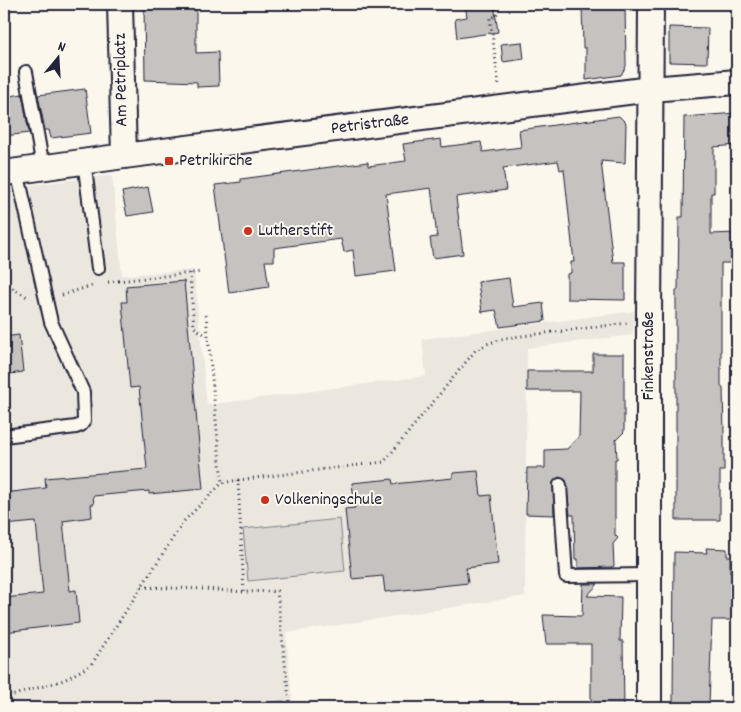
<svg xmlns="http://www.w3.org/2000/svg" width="741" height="712" font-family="Dekko,sans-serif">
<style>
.built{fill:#ebe7df}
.green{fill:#dbd8d3;stroke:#7e7d87}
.building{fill:#c6c2c0;stroke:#22223b}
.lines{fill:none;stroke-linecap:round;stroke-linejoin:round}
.service-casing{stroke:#22223b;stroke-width:16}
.minor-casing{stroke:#22223b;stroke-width:28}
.path{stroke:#22223b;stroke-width:3;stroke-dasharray:1 4;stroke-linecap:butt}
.service{stroke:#fbf7ec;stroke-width:12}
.minor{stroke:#fbf7ec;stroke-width:24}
.poi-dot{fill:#c8321e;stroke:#fbf7ec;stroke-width:2}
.labels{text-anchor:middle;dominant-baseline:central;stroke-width:4;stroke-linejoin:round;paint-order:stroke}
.street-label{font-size:18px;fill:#22223b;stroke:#fbf7ec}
.poi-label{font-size:18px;fill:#22223b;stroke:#fbf7ec;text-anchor:start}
</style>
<rect width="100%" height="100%" fill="#fbf7ec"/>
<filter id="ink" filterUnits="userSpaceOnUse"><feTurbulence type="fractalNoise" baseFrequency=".02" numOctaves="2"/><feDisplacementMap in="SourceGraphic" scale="10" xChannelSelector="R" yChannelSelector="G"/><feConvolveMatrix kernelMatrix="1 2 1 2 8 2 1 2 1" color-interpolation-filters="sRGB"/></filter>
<g filter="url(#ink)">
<path class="built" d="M112 175 122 275 194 270 207 405 426 376 422 339 635 311 633 335 527 348 525 596 286 633 292 700 211 708H4V188Z"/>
<path class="green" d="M340 519 345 571 248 581 243 529Z
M284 701 285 708H208Z"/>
<path class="building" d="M144 4H196V53L218 52 219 86 197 87V82L145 80Z
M465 4H494L498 32 457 38 455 19 467 17Z
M582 4H625L626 66 621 75 586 80V48H583Z
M669 27 708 28 707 63 669 62Z
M522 42 524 59 503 62 501 44Z
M85 89 91 133 51 138 49 130H45L38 95Z
M22 94 29 133 4 136V97Z
M737 113V145L714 147V193H711V234L737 233V263H721V387H723L724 435V471H720V520H676V290H678L679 217H683L684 117Z
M619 116 626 123 625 163 601 161 613 262H625V300L567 299V274L571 273V262H574L564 169 560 170 558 161 503 168 506 190 456 197 463 254 433 258 430 238 437 237 431 188 386 194 396 271 356 276 353 250 344 252 341 239 274 248V261H265L269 287 229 293 215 185 241 182V179L368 162V166L406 161 403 144 441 139 442 147 481 142 483 152 521 147 519 130Z
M148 187 153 212 127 216 122 192Z
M509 278 513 307 543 303 545 321 500 327 496 310 482 312 478 282Z
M184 281 203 489 149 494V491L93 496 94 504H91L92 517 63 521 70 591 76 590 79 623 4 632V598L43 594 36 522 4 525V493L46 488 45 478 147 469 139 387 130 388 122 302H127L126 286Z
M19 335 23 372 4 375V337Z
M593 354H624V432L616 440 617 459H615V535L618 538 613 544 614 566 612 567 578 568V559H575L574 515H570L566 480 559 477 553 482 554 515 526 514 527 468H545V450L567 449 579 436 580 391H527V371H593Z
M478 471 481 496 491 495 498 564 466 568 468 583 385 592 383 576 352 579 345 509 355 508 352 483 392 479 393 484 453 478V473Z
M706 548 727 549V556H730V573L737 571V620H712L709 705H673L674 552 707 553Z
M583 584H598L587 596 621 597 620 641H623L624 708H591V644H546L543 615 582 616Z"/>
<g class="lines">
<defs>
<path id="service" d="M26 72 43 167
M84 161 98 268
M4 436 76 427 81 425 84 421 83 392 51 322 17 171
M560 485 566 576 649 575"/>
<path id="minor" d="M120 4 124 156
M4 173 124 156 651 89 737 82
M649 708V321L651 4"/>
</defs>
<use href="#service" class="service-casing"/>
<use href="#minor" class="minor-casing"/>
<path class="path" d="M495 4 497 16 490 18 499 86
M190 273 194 327 207 336
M108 282 202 272
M4 283 29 298
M62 295 94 285
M206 315 222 483 238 480 244 592 277 591 290 708
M238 480 384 462 475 351 487 344 505 338 628 323
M142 587 204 589 244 592
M4 698 64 680 91 665 184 521 222 483"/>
<use href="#service" class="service"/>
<use href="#minor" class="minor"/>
</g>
</g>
<g class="poi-dot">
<rect x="164" y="156" width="10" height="10" rx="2.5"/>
<circle cx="248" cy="231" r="5"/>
<circle cx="265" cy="500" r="5"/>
</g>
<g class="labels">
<g class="street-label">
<text transform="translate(122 80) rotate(-91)">Am Petriplatz</text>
<text transform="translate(370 125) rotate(-7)">Petristraße</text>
<text transform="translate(649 356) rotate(-90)">Finkenstraße</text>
</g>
<g class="poi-label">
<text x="179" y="161">Petrikirche</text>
<text x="258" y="231">Lutherstift</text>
<text x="275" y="500">Volkeningschule</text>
</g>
</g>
<rect width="741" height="712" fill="none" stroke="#fbf7ec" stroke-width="20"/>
<rect x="10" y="10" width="721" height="692" fill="none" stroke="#22223b" stroke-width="2" filter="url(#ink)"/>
<g transform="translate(58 58) rotate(18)" stroke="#fbf7ec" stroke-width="4" paint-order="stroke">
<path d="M0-4L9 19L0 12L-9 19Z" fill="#22223b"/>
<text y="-8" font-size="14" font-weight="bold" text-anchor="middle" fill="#22223b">N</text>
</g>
</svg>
